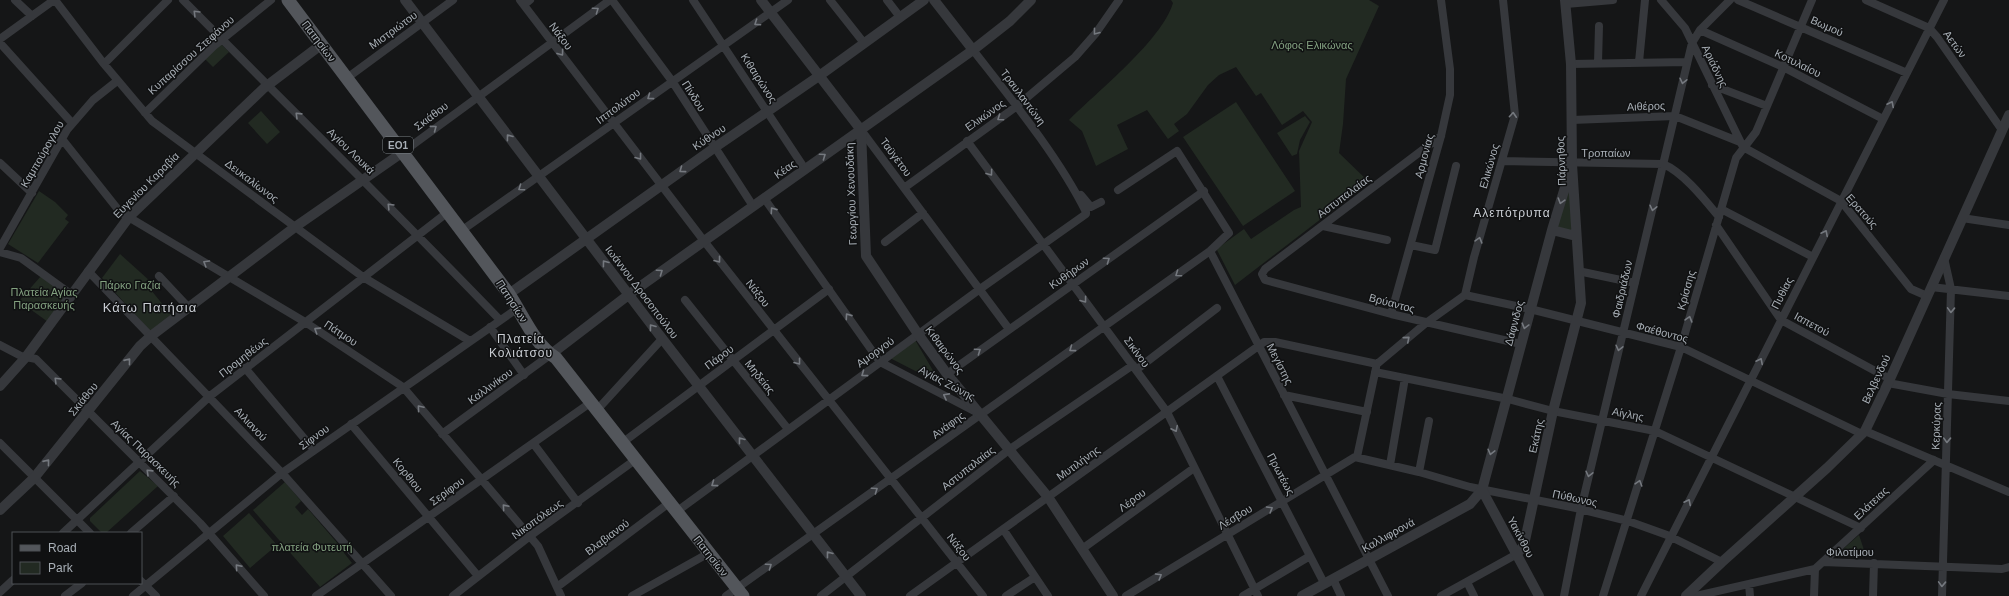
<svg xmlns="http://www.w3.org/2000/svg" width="2009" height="596" font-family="Arial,sans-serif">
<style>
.green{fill:#222a22}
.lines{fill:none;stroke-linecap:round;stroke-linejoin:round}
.minor{stroke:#36383c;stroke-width:8}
.tertiary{stroke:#36383c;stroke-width:10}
.primary{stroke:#53565b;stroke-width:13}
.oneway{stroke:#75797f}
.labels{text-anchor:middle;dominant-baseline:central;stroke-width:3;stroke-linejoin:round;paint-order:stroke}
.shield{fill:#101112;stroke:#7a8085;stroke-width:1}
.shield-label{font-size:10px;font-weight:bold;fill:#a8afb6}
.street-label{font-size:11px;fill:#a8afb6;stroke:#101112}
.park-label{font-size:11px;fill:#83a180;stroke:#101112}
.neighbourhood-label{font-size:12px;letter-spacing:1px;fill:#c9cdd3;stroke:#101112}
.quarter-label{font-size:13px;letter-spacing:1px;fill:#c9cdd3;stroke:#101112}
</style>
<rect width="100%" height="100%" fill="#151617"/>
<path class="green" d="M1171 0H1369L1379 6 1346 79 1343 124 1339 153 1369 182 1235 285 1217 250 1218 248 1244 229 1251 239 1294 210 1301 207 1299 151 1312 122 1303 111 1282 125 1261 93 1256 96 1236 67 1219 75 1208 85 1187 114 1174 124 1179 131 1168 139 1147 110 1117 125 1128 149 1096 166 1082 131 1069 120C1098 91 1162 40 1173 3Z
M219 42 229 52 213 67 203 57Z
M1236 102 1295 191 1243 226 1183 137Z
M261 111 280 132 267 144 248 123Z
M1305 116 1310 122 1300 140 1297 154 1292 156 1277 133Z
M39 191 55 202 68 215 65 219 69 222 38 263 8 244Z
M1565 191H1570L1572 233 1555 229Z
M120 254 150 281 147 285 172 316 151 332 102 278Z
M41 276 68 297 48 322 19 301Z
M914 338 935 374 929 378 888 357Z
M140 471 158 486 106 533H102L90 521V518Z
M285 482 301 501 295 507 302 515 308 509 344 551V553L352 563 320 587 253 510Z
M249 513 277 545 250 568 223 536Z
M1859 535 1866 556H1835Z"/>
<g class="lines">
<path class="minor" d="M15 0 32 16
M55 0 104 64 152 121 363 277 470 341
M183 0C289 107 396 212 500 320
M520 0 704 241 983 596
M612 0 672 81 753 206
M693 0 805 169
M830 0 864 43
M887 0 900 17
M1661 0 1685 28 1743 147 1841 201 1911 289 1927 296
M1738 0 1907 73
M1866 0 1929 28 1937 37 2002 130
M1566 4 1613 0
M524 5 530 0
M1700 30 1783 67 1883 119
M0 39 54 0
M0 43 72 123
M1639 62 1645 0
M1598 63 1599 26
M104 64 168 0
M1571 64 1687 62
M347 78 453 0
M1712 85 1767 106
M145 113 214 46 271 0
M1572 120 1675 116 1740 142
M861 130 1009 329
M1441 136 1265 269 1262 274 1265 280 1391 314 1521 344
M62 139 120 212 305 322 403 387 538 546 561 596
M967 141 1167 412 1258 596
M403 152 610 0
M1502 161 1663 164C1683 172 1705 200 1719 217
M0 163 32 193
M904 188 1017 106 1075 57 1096 33 1119 0
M1081 195 1091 207 1101 202
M764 198 880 362 978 413
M1721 209 1813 257
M1962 218 2009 225
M1716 225 1781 320 1890 379
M1323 226 1387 240
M461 231 788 0
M885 242 923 213
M1411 245 1435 250 1456 166
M0 248 67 130 93 100 117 81
M1210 251 1388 596
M0 252 21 258 72 295
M88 271 282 473 391 596
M1578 271 1635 283
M159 276 189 308
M1931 287 2009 296
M1465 295 1530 309 1681 347 1862 434
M685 300 788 429
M1391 314 1441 136 1450 95V69L1441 0
M490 327 524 375
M0 345 21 356 36 359 200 523 264 596
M1377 364 1426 323 1465 295 1474 257 1515 115 1503 0
M245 368 314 450
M1136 370 1217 308
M1375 372 1508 399 1553 411 1655 431 1861 528
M947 374 1204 191
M1217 376 1324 583
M1888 383 1948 394 2009 401
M1284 395 1367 412
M597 410 662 339
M351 424 478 576
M1865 431 2009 492
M442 434 550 355
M0 443 90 533
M533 443 578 503
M622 443 829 289
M1357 457 1376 368
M1390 465 1405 378
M1419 472 1429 421
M676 512 980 289 1086 214V212C1058 156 1012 100 973 50
M1003 529 1048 596
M63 533 210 396 448 212
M131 533 174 496
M1082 549 1194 468
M1823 562 2002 569 2009 567
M1333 579 1341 596
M141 581 156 596
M1467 582 1474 596
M1749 584 1750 596
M557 587 669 503
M0 592 13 580
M65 596 82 583
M133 596 282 473 518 308
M316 596 590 403
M453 596 530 536 635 460
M632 596 709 553
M726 596 1210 251 1229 233 1177 151 1118 190
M821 596 1010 449 1133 365
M910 596 1264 342H1275L1377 364
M1006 596 1035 577
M1126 596 1355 457 1419 472 1470 487 1576 508 1628 521 1667 535 1722 562
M1243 596 1310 556
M1441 596 1517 554
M1564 596 1581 509 1692 43 1700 30 1730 0
M1603 596 1681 347 1736 158 1756 132 1812 0
M1641 596 1944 0
M1696 596 1815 569 1934 460
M1814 596 1815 569
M1873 596 1874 563
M1942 596 1951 289 1944 258"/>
<path class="tertiary" d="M405 0 654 328 861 596
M761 0 861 130
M934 0 973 50
M861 130 866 256 918 334 947 374 1048 497 1113 596
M1552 230 1576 236
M509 294 714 148 819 76 924 0
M550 355 631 293 973 50 1010 21 1031 0
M0 386 26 357 129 217 264 88 322 44
M1482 490 1539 596
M0 510 34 478 140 346 151 336 295 227 403 152
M1517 554 1524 545 1553 411 1581 303 1572 164 1571 64 1565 0
M1302 596 1470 504 1482 490 1552 230 1570 171
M1686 596 1722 562 1827 468 1865 431 1890 379 2009 115"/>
<path class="primary" d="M288 0 509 294C523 315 534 344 556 358L743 596"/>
</g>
<defs><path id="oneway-chevron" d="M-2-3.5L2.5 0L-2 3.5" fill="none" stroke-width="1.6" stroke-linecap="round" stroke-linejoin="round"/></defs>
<g class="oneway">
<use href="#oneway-chevron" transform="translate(596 10) rotate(-35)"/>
<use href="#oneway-chevron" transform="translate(196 13) rotate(-135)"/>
<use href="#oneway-chevron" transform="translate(757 23) rotate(146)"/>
<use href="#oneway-chevron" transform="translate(1096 32) rotate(128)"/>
<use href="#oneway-chevron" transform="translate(561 53) rotate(54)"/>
<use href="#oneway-chevron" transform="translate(1683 81) rotate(103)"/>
<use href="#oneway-chevron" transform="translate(650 97) rotate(144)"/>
<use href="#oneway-chevron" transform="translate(1891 104) rotate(-63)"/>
<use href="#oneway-chevron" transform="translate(298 115) rotate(-136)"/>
<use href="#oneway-chevron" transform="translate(1513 115) rotate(-86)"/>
<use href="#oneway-chevron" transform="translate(1000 118) rotate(145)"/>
<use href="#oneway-chevron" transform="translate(434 128) rotate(-37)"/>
<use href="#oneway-chevron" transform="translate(509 137) rotate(-127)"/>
<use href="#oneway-chevron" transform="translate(823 156) rotate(-35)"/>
<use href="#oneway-chevron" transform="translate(639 157) rotate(52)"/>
<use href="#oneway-chevron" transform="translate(682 170) rotate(144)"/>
<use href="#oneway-chevron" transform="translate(990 173) rotate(54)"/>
<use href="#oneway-chevron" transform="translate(521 188) rotate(145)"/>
<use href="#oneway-chevron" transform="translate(1561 201) rotate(107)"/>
<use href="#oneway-chevron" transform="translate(390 206) rotate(-134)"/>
<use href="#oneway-chevron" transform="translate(1653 208) rotate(103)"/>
<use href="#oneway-chevron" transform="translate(773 210) rotate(-125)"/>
<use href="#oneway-chevron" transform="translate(1825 233) rotate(-63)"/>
<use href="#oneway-chevron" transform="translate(1479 240) rotate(-74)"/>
<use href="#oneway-chevron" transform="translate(718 260) rotate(52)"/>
<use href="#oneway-chevron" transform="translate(1107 260) rotate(-35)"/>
<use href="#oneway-chevron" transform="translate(206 263) rotate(-149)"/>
<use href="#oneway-chevron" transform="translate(605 263) rotate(-127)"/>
<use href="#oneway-chevron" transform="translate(660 272) rotate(-35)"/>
<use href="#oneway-chevron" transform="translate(1178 274) rotate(145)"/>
<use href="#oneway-chevron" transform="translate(1084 300) rotate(53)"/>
<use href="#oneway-chevron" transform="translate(1951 310) rotate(92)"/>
<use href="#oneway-chevron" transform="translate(848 316) rotate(-125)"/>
<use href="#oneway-chevron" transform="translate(1689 319) rotate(-74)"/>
<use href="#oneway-chevron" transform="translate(1525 326) rotate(105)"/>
<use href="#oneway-chevron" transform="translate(652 327) rotate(-127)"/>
<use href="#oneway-chevron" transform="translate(317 330) rotate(-147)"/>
<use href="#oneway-chevron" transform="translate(1407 339) rotate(-40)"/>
<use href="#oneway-chevron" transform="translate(1619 348) rotate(103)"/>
<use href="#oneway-chevron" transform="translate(1072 349) rotate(144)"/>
<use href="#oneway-chevron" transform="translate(978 351) rotate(-35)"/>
<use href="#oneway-chevron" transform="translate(128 361) rotate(-51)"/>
<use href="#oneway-chevron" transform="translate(1760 361) rotate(-63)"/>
<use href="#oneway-chevron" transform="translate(798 362) rotate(52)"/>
<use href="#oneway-chevron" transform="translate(864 374) rotate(144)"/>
<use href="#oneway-chevron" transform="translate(57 380) rotate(-135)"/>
<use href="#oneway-chevron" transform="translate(946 396) rotate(-152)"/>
<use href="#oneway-chevron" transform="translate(420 408) rotate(-130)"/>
<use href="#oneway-chevron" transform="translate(1175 429) rotate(64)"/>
<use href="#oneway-chevron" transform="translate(741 440) rotate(-128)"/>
<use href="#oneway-chevron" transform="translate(1947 440) rotate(92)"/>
<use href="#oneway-chevron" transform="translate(1491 452) rotate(104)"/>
<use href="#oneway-chevron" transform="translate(47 462) rotate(-51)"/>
<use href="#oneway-chevron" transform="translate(149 472) rotate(-136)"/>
<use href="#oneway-chevron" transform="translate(1589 474) rotate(103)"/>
<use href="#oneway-chevron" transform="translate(1639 483) rotate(-73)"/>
<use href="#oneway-chevron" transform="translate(714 484) rotate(144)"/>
<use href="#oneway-chevron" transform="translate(875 490) rotate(-35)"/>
<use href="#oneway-chevron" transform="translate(1688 502) rotate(-63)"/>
<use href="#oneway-chevron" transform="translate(505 507) rotate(-131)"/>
<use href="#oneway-chevron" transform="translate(1270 509) rotate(-31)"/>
<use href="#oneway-chevron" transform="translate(829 554) rotate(-128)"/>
<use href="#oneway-chevron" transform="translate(769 566) rotate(-35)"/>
<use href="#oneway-chevron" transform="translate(238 567) rotate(-131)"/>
<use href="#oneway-chevron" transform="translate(1159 576) rotate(-31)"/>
<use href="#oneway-chevron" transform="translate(1942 584) rotate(92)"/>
</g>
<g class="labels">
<rect class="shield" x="383" y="137" width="30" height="16" rx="3"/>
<g class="shield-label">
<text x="398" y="145">ΕΟ1</text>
</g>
<g class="street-label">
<text transform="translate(1827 26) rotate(24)">Βωμού</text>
<text transform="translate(393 30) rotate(-36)">Μιστριώτου</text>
<text transform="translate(561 36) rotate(53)">Νάξου</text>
<text transform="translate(319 41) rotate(53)">Πατησίων</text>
<text transform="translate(1955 44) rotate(54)">Αετών</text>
<text transform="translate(191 55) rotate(-42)">Κυπαρίσσου Στεφάνου</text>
<text transform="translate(1798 63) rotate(26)">Κοτυλαίου</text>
<text transform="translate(1715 66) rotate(64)">Αριάδνης</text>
<text transform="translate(759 78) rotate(57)">Κιθαιρώνος</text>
<text transform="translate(694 96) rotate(58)">Πίνδου</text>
<text transform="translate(1023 97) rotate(53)">Τραυλαντώνη</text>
<text transform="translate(618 106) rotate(-36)">Ιππολύτου</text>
<text transform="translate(1646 106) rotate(-2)">Αιθέρος</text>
<text transform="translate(985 115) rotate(-35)">Ελικώνος</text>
<text transform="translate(431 116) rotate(-37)">Σκιάθου</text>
<text transform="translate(709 137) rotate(-34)">Κύθνου</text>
<text transform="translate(351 151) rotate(44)">Αγίου Λουκά</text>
<text x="1606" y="153">Τροπαίων</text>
<text transform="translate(42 154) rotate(-60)">Καμπούρογλου</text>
<text transform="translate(1424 156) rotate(-75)">Αρμονίας</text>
<text transform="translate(896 157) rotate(53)">Ταϋγέτου</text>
<text transform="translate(1561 161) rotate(-92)">Πάρνηθος</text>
<text transform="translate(1489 166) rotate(-74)">Ελικώνος</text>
<text transform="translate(785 169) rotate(-35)">Κέας</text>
<text transform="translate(252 181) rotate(37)">Δευκαλίωνος</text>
<text transform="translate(146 185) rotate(-45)">Ευγενίου Καραβία</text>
<text transform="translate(851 194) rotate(-92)">Γεωργίου Χενουδάκη</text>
<text transform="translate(1344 196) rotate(-37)">Αστυπαλαίας</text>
<text transform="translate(1862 211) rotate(49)">Ερατούς</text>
<text transform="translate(1069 273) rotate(-35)">Κυθήρων</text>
<text transform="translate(1622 289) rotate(-77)">Φαιδριάδων</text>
<text transform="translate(1686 290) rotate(-74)">Κρίσσης</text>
<text transform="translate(642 292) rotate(53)">Ιωάννου Δροσοπούλου</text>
<text transform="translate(758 293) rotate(52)">Νάξου</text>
<text transform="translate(1782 293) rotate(-63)">Πυθίας</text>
<text transform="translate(512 301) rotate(57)">Πατησίων</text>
<text transform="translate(1392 303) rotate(15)">Βρύαντος</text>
<text transform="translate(1514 323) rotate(-75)">Δάφνιδος</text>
<text transform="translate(1812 324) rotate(28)">Ιαπετού</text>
<text transform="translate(1662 332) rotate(15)">Φαέθοντος</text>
<text transform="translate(341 333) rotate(33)">Πάτμου</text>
<text transform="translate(945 350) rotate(53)">Κιθαιρώνος</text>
<text transform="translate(875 352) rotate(-36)">Αμοργού</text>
<text transform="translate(1137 352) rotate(54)">Σικίνου</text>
<text transform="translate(243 357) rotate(-38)">Προμηθέως</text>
<text transform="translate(719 357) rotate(-37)">Πάρου</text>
<text transform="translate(1280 364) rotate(63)">Μεγίστης</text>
<text transform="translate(760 377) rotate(51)">Μηδείας</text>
<text transform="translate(1876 379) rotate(-65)">Βελβενδού</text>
<text transform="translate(947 383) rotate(28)">Αγίας Ζώνης</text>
<text transform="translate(490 386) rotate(-36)">Καλλινίκου</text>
<text transform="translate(83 399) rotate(-51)">Σκιάθου</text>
<text transform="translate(1628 414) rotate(11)">Αίγλης</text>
<text transform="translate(251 424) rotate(47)">Αιλιανού</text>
<text transform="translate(948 425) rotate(-36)">Ανάφης</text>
<text transform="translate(1936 426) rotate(-88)">Κερκύρας</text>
<text transform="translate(1536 436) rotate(-77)">Εκάτης</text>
<text transform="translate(314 437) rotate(-36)">Σίφνου</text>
<text transform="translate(146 453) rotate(44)">Αγίας Παρασκευής</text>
<text transform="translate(1078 463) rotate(-36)">Μυτιλήνης</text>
<text transform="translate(968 468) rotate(-38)">Αστυπαλαίας</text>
<text transform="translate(1281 474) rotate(62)">Πρωτέως</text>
<text transform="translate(408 475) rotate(51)">Κορθιου</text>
<text transform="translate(447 491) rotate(-36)">Σερίφου</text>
<text transform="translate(1575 498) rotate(12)">Πύθωνος</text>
<text transform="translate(1132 500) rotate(-36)">Λέρου</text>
<text transform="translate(1871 503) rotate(-43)">Ελάτειας</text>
<text transform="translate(1235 517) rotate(-31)">Λέσβου</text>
<text transform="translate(537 519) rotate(-36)">Νικοπόλεως</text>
<text transform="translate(1388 535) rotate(-29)">Καλλιφρονά</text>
<text transform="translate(607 537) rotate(-37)">Βλαβιανού</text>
<text transform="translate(1521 537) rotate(62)">Υακίνθου</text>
<text transform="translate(959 547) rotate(52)">Νάξου</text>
<text x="1850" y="552">Φιλοτίμου</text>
<text transform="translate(711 556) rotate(52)">Πατησίων</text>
</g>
<g class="park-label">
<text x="1312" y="45">Λόφος Ελικώνας</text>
<text x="130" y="285">Πάρκο Γαζία</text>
<text x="44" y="292">Πλατεία Αγίας<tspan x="44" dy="13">Παρασκευής</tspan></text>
<text x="312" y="547">πλατεία Φυτευτή</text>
</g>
<g class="neighbourhood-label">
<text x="1512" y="213">Αλεπότρυπα</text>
<text x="521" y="339">Πλατεία<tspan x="521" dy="14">Κολιάτσου</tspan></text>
</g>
<g class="quarter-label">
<text x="150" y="307">Κάτω Πατήσια</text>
</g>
</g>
<rect x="12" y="532" width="130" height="52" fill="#101112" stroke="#4d5054"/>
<rect x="20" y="545" width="20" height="6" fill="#53565b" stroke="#4d5054"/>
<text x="48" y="552" font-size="12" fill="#a8afb6">Road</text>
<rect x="20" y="562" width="20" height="12" fill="#222a22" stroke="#4d5054"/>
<text x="48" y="572" font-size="12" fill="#a8afb6">Park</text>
</svg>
